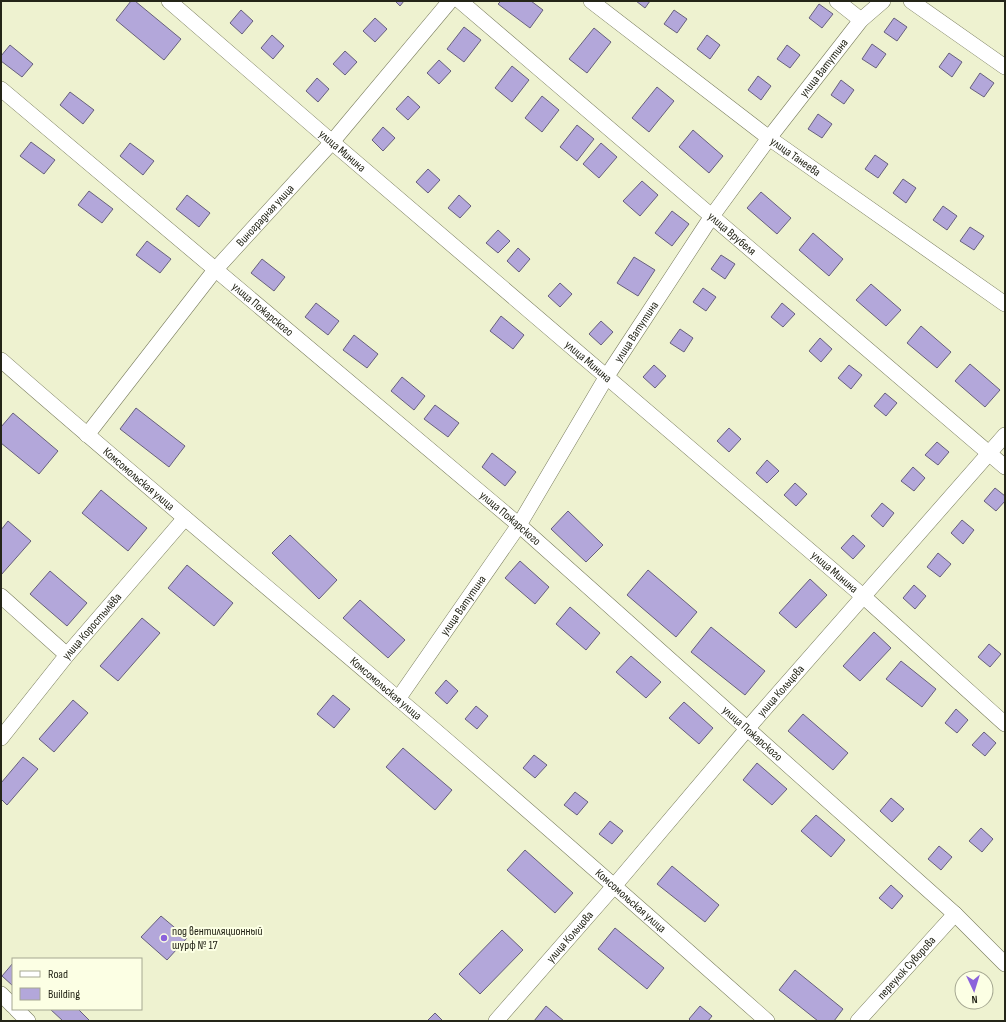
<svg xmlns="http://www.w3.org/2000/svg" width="1006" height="1022" font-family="'Sofia Sans Condensed',sans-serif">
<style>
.building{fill:#b3a7da;stroke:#67607c}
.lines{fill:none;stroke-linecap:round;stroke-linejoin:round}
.street-casing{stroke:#797c5d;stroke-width:16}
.street{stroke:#fff;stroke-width:15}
.poi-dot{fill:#8b62dc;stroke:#fcffe4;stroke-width:1.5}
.labels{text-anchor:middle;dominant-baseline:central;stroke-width:4;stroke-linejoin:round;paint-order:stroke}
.street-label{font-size:12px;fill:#242518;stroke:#fcffe4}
.poi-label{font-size:12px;fill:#242518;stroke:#fcffe4;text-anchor:start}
</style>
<rect width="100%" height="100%" fill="#eef2d0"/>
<path class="building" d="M131 1H135L181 39 164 60 116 20Z
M395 1H404L400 6Z
M501 1H531L543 10 530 28 498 4Z
M636 1H650L645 8Z
M819 4 833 14 822 28 809 18Z
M241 10 253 21 242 34 230 23Z
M674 10 687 19 677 33 664 24Z
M375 18 387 29 375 42 363 31Z
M894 18 907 27 897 41 884 32Z
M464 27 481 40 464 62 447 49Z
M594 28 611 42 587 73 569 59Z
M272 35 284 46 273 59 261 48Z
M707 35 720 45 710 59 697 49Z
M872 44 886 54 876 68 862 59Z
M10 45 33 64 22 77 1 61V56Z
M787 45 800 55 790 68 777 59Z
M345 51 357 62 345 75 333 64Z
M949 53 962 62 952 77 939 67Z
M439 60 451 71 439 84 427 73Z
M512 66 529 80 512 102 495 88Z
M980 73 994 83 984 97 970 88Z
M758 76 771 86 761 100 748 90Z
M317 78 329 89 318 102 306 91Z
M841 80 854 90 844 104 831 95Z
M657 87 674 101 649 132 632 118Z
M70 92 94 110 83 124 60 105Z
M408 96 420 107 408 120 396 109Z
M542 96 559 110 542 132 525 118Z
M818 114 832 124 822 138 808 129Z
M577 125 594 139 577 161 560 147Z
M383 127 395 138 383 151 372 140Z
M693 130 723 156 709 173 679 147Z
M31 142 55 160 44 174 20 156Z
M130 143 154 161 143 175 120 156Z
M601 143 617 157 599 178 583 164Z
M875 155 888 164 878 178 865 169Z
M428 169 440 180 428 193 416 182Z
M903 179 916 188 906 203 893 193Z
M642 181 658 195 640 216 623 201Z
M89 191 113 209 102 223 78 205Z
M761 192 791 218 777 234 747 208Z
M187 195 210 213 199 227 176 209Z
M459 195 471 206 460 218 448 208Z
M943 206 957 216 947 230 933 220Z
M672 211 689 224 672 246 655 233Z
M970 227 984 236 974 250 960 241Z
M498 230 510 241 498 253 486 243Z
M813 233 843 259 829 276 799 250Z
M147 241 171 259 160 273 136 255Z
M518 248 530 259 519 272 507 261Z
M721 255 735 264 725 279 711 269Z
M634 257 655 270 638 296 617 283Z
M262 259 285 277 274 291 251 273Z
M560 283 572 294 560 307 548 296Z
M871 284 901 310 886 326 856 300Z
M703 288 716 297 706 311 693 302Z
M316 303 339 321 328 335 305 317Z
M782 303 795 314 783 327 771 317Z
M501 316 524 335 513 349 490 331Z
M601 321 613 332 601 345 589 334Z
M921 326 951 352 937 368 907 343Z
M680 329 693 338 684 352 670 343Z
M354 335 378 354 367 368 343 350Z
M820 338 832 349 821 362 809 351Z
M970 364 1000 390 985 407 955 381Z
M654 365 666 376 655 388 643 377Z
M849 365 862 375 851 389 838 378Z
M402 377 425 396 414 410 391 391Z
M885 393 897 403 886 416 874 406Z
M435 405 459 423 448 437 424 419Z
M136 408 185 446 169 467 120 429Z
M13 413 58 451 39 474 1 443V427Z
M729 428 741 439 729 452 717 441Z
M937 442 949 452 938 465 925 455Z
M492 453 516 472 505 486 482 467Z
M767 460 779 471 767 483 756 473Z
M913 467 925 478 914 491 901 481Z
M795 483 807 494 796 506 784 495Z
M995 488 1005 496V501L996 511 984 501Z
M101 490 147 528 128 551 82 513Z
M882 503 894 513 883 527 871 516Z
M568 511 603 545 586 562 551 529Z
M962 520 974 530 963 544 951 533Z
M8 521 31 541 1 575V530Z
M290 535 337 580 319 599 272 553Z
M853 535 865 546 853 559 841 548Z
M938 553 951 564 940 577 927 567Z
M520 561 549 587 535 604 505 578Z
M187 565 233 603 214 626 168 588Z
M648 570 697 612 676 637 627 595Z
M50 571 87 603 67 626 30 594Z
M810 579 827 595 796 628 779 613Z
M914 585 926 596 915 609 903 598Z
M360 600 405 640 388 658 343 618Z
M570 607 600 633 586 650 556 624Z
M142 618 160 633 118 681 100 666Z
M711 627 765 671 745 695 691 652Z
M874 632 891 648 860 681 843 666Z
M989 644 1001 654 990 667 978 657Z
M631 656 661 682 646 698 616 672Z
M901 661 936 689 922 707 886 679Z
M446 680 458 691 447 704 435 693Z
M333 695 350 709 334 728 317 714Z
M73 700 88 713 54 752 39 739Z
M684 702 713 728 699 744 669 718Z
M476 706 488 716 477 729 465 719Z
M956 709 968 720 957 733 945 723Z
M803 714 848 753 833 770 788 731Z
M984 732 996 743 985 756 972 745Z
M403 748 452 790 435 810 386 767Z
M534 755 547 765 535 778 523 768Z
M23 757 38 769 7 805 1 799V783Z
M757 763 787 789 772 805 743 780Z
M575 792 588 802 577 815 564 805Z
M891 798 904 809 892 822 880 811Z
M816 815 845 840 831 857 801 831Z
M610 821 623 831 612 844 599 834Z
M981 828 993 839 982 852 969 841Z
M939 846 952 857 941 870 928 859Z
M525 850 573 893 555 913 507 870Z
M672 866 719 905 705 922 657 884Z
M891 885 903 896 892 909 879 898Z
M161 916 187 938 167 960 141 937Z
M615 928 664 968 647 989 598 949Z
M502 930 523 950 480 994 459 974Z
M13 963V986L2 976Z
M795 970 843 1009 834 1021H818L779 990Z
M546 1006 564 1021H534Z
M700 1006 712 1016 708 1021H691L689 1019Z
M50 1009H78L90 1021H63Z
M435 1013 443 1021H427Z"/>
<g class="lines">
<defs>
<g id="street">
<path id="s1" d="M169 1 332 142 864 597 1005 724"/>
<path id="s2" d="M460 1 1005 467"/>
<path id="s3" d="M591 1 769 138 1005 304"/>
<path d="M837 1 861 20"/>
<path d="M911 1 1005 67"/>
<path id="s4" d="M1 89 519 525 955 914 1005 964"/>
<path id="s5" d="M1 360C131 474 264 584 396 697 521 803 644 912 767 1021"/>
<path id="s6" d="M87 435 215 270 332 142 450 1"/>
<path d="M1 596 67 655"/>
<path id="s7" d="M398 699 519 525 607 376 712 216 769 138 861 20 883 1"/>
<path id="s8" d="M1 738 67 655 185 518"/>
<path d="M1 994 13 1006"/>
<path d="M16 1009 28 1021"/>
<path id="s9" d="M496 1021 615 885 747 729 1005 435"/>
<path id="s10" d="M858 1021 955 914"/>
</g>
</defs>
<use href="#street" class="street-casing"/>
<use href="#street" class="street"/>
</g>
<circle class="poi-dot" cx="164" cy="938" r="4"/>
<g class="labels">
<g class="street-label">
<text stroke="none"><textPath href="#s7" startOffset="762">улица Ватутина</textPath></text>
<text stroke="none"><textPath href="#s1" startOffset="229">улица Минина</textPath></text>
<text stroke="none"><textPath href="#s3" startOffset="257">улица Танеева</textPath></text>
<text stroke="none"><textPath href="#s6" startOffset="283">Виноградная улица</textPath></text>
<text stroke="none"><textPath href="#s2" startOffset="358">улица Врубеля</textPath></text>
<text stroke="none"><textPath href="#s4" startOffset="342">улица Пожарского</textPath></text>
<text stroke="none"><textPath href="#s7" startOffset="438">улица Ватутина</textPath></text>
<text stroke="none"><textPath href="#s1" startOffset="553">улица Минина</textPath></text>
<text stroke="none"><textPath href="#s5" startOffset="182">Комсомольская улица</textPath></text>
<text stroke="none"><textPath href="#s4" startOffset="666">улица Пожарского</textPath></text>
<text stroke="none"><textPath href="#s1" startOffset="877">улица Минина</textPath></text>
<text stroke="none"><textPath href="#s7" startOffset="114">улица Ватутина</textPath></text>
<text stroke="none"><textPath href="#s8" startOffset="144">улица Коростылёва</textPath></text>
<text stroke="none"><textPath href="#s5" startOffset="506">Комсомольская улица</textPath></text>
<text stroke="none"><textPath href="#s9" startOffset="436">улица Кольцова</textPath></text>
<text stroke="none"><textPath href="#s4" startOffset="990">улица Пожарского</textPath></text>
<text stroke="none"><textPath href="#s5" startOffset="830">Комсомольская улица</textPath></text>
<text stroke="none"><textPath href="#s9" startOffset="112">улица Кольцова</textPath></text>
<text stroke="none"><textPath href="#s10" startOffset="72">переулок Суворова</textPath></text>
</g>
<g class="poi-label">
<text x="172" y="931">под вентиляционный<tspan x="172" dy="14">шурф № 17</tspan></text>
</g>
</g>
<rect width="1006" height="1022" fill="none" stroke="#242518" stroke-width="4"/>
<rect x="12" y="958" width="130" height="52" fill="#fcffe4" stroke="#a6a892"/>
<rect x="20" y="971" width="20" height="6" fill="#ffffff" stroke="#a6a892"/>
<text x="48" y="978" font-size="12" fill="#242518">Road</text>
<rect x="20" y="988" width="20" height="12" fill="#b3a7da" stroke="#a6a892"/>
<text x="48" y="998" font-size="12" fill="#242518">Building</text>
<g transform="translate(974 990) rotate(176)"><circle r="19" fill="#fcffe4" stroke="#a6a892"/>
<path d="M0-3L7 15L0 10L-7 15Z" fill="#8b62dc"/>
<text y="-6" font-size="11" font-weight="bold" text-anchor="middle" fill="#242518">N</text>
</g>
</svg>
